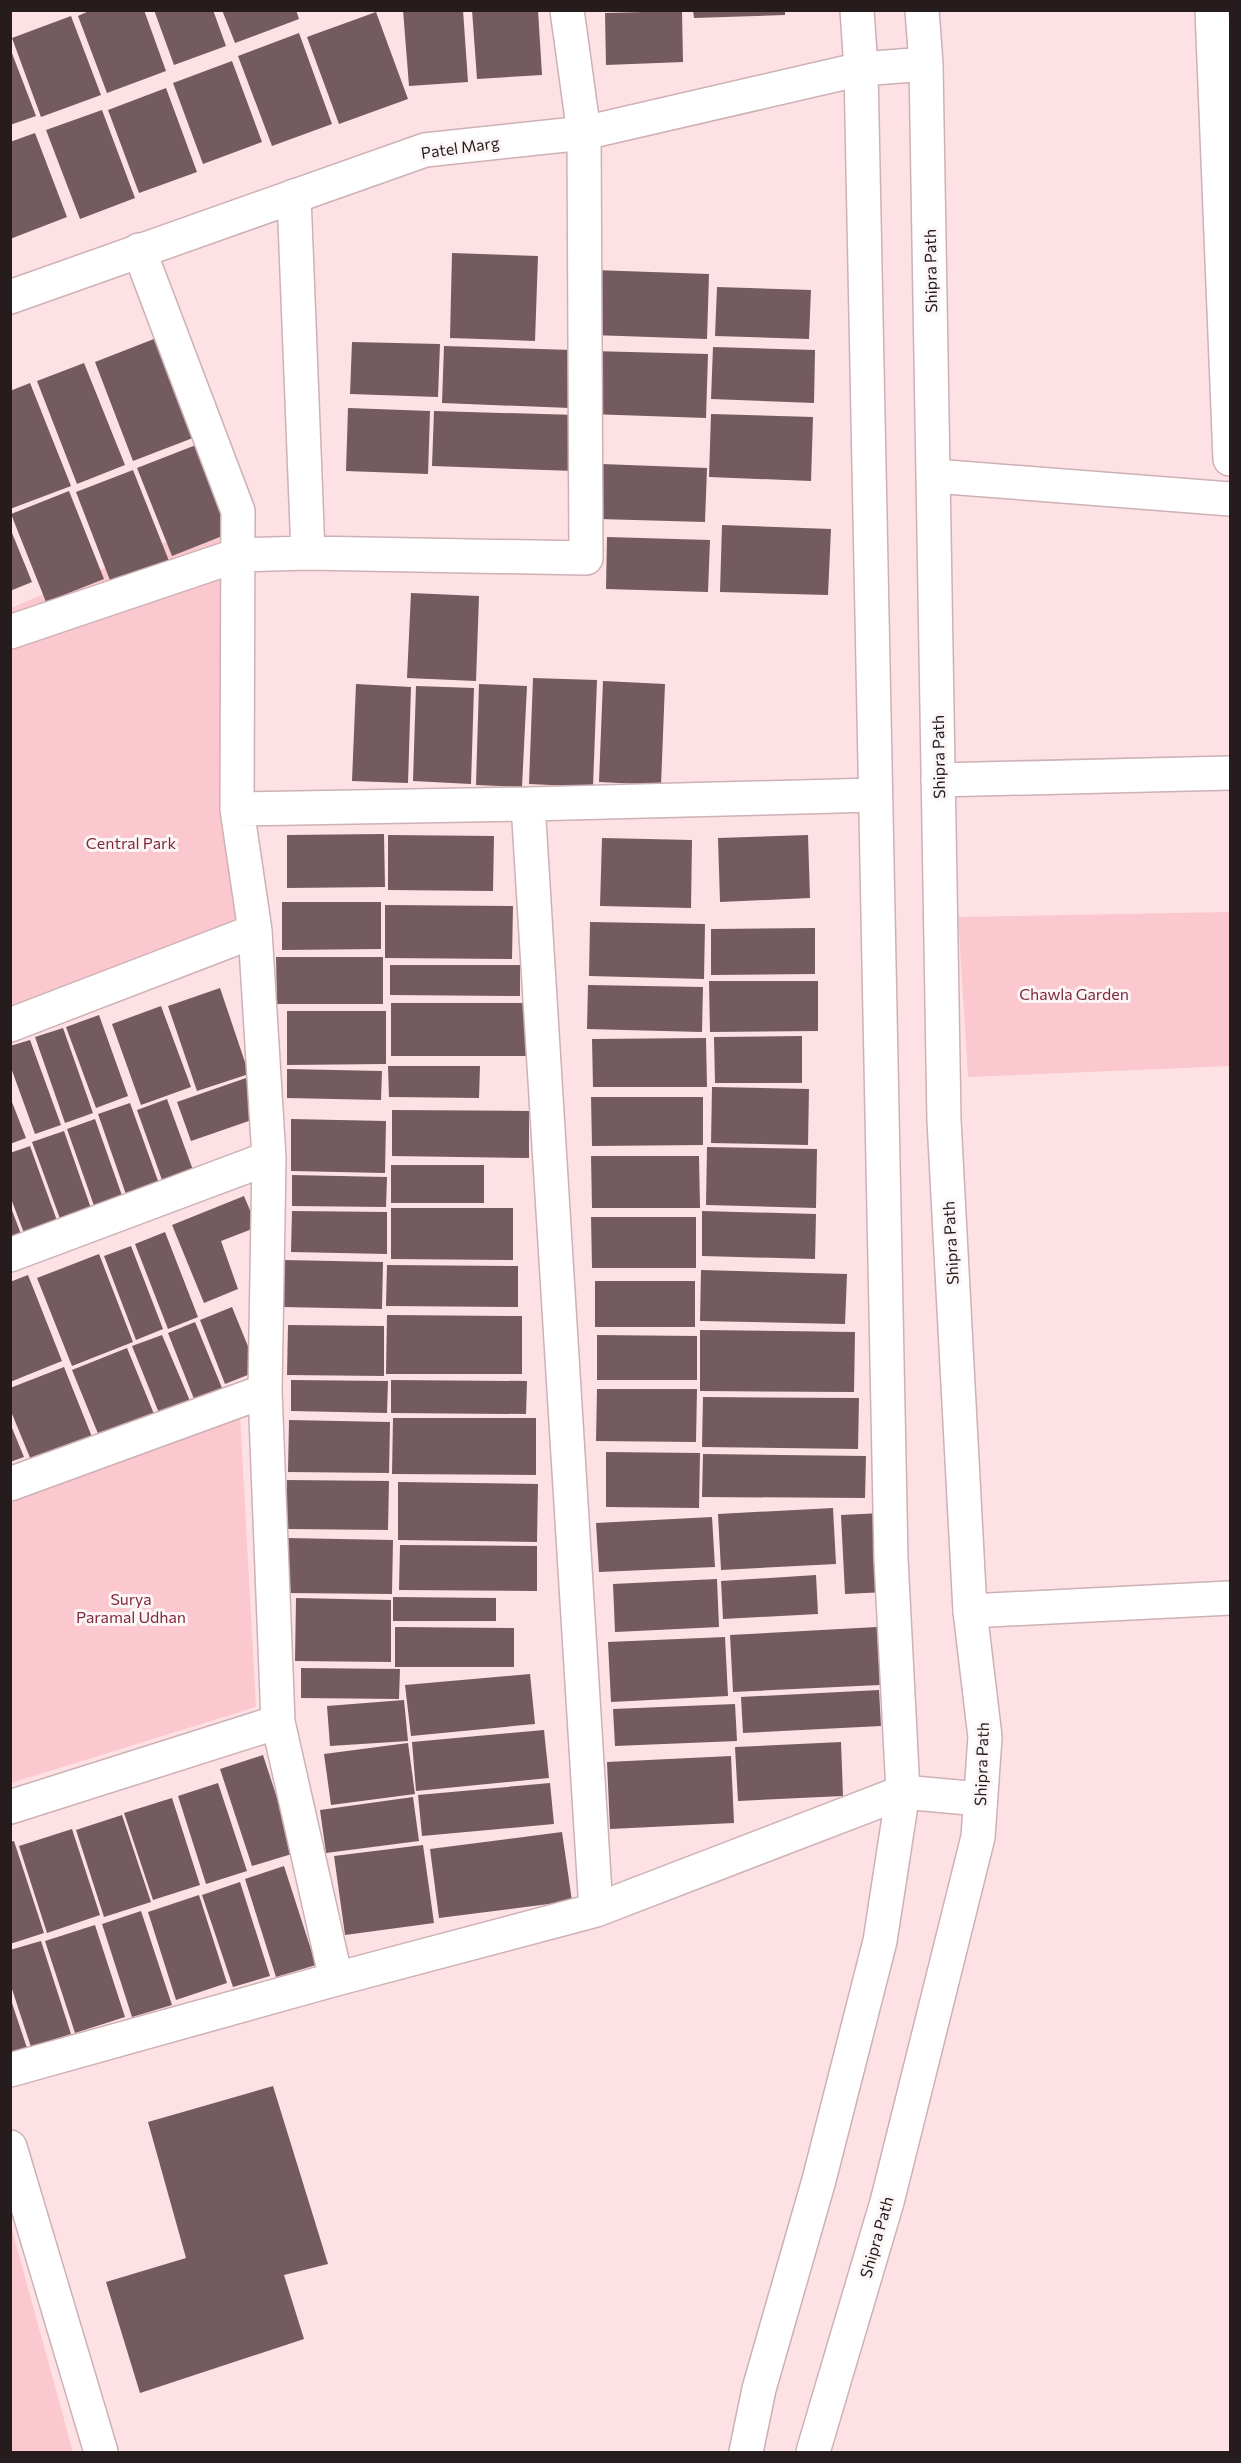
<svg xmlns="http://www.w3.org/2000/svg" width="1241" height="2463" font-family="Commissioner,sans-serif">
<style>
.green{fill:#fac8ce}
.building{fill:#745b5f}
.lines{fill:none;stroke-linecap:round;stroke-linejoin:round}
.street-casing{stroke:#cdb1b5;stroke-width:36}
.secondary-casing{stroke:#cdb1b5;stroke-width:36}
.street{stroke:#fff;stroke-width:33}
.secondary{stroke:#fff;stroke-width:33}
.labels{text-anchor:middle;dominant-baseline:central;stroke-width:6;stroke-linejoin:round;paint-order:stroke}
.street-label{font-size:16px;fill:#261c1e;stroke:#fbf5f5}
.park-label{font-size:16px;fill:#7f293e;stroke:#fbf5f5}
</style>
<rect width="100%" height="100%" fill="#fee1e4"/>
<path class="green" d="M238 511 255 931 11 1025V608Z
M1230 912V1066L968 1077 958 917Z
M240 1414 256 1707 11 1783V1498Z
M11 2226 73 2452H11Z"/>
<path class="building" d="M91 10H144L166 71 107 93 78 16Z
M154 10H213L226 46 174 65Z
M222 10H296L299 19 235 43Z
M403 10H463L468 82 409 86Z
M472 10H538L542 75 477 79Z
M693 10H785V15L694 18Z
M682 11 683 62 606 65 605 13Z
M376 12 408 99 339 124 307 37Z
M71 16 101 95 41 117 12 38Z
M299 33 332 124 272 146 238 56Z
M10 48 36 116 10 125Z
M232 61 262 142 203 164 173 83Z
M166 88 197 172 139 193 108 110Z
M102 110 135 198 80 219 46 130Z
M35 133 67 217 10 239V142Z
M452 253 538 256 535 341 450 338Z
M594 270 709 274 707 339 592 335Z
M717 287 811 290 809 339 715 336Z
M159 337 198 436 133 461 95 362Z
M352 342 440 344 438 397 350 394Z
M444 346 572 350 570 408 442 403Z
M713 347 815 350 814 403 711 399Z
M591 351 708 354 706 418 589 414Z
M84 363 125 465 77 484 37 381Z
M30 383 71 486 10 509V391Z
M348 408 430 411 428 474 346 471Z
M434 411 577 415 575 471 432 466Z
M711 414 813 417 811 481 709 477Z
M201 443 235 531 172 556 137 468Z
M601 464 707 468 705 522 599 519Z
M133 470 169 561 111 583 76 492Z
M69 491 104 579 46 602 11 514Z
M722 525 831 529 828 595 720 592Z
M10 528 32 582 10 591Z
M607 537 710 540 708 592 606 589Z
M411 593 479 596 476 681 407 678Z
M533 678 597 680 593 787 529 784Z
M603 681 665 684 661 785 599 782Z
M356 684 411 687 408 783 352 781Z
M479 684 527 686 522 787 476 785Z
M416 686 474 688 471 784 413 781Z
M384 834 385 887 287 888V835Z
M388 835 494 836 493 891 388 890Z
M808 835 810 898 720 902 718 838Z
M602 838 692 840 691 908 600 906Z
M282 902H381V949L282 950Z
M385 905 513 906 512 959 385 958Z
M590 922 705 924 704 979 589 976Z
M815 928V974L711 975V929Z
M276 957H383V1004H277Z
M390 965H520V996L390 995Z
M709 981H818V1031L710 1032Z
M588 985 703 987 702 1032 587 1029Z
M220 988 249 1074 197 1091 168 1006Z
M391 1003H526V1056H391Z
M161 1006 191 1087 141 1105 112 1024Z
M287 1011H386V1064L287 1065Z
M99 1015 128 1096 96 1108 66 1027Z
M63 1028 93 1113 65 1123 35 1037Z
M802 1036V1083H715L714 1037Z
M706 1038 707 1087H593L592 1039Z
M30 1040 61 1125 35 1134 10 1065V1046Z
M388 1066H480L479 1098 389 1097Z
M287 1069 382 1071 381 1100 287 1098Z
M246 1078 260 1117 191 1141 177 1102Z
M712 1087 809 1089 808 1145 711 1143Z
M10 1097 26 1138 10 1144Z
M591 1097H703V1145L592 1146Z
M167 1099 193 1170 162 1180 137 1110Z
M130 1103 162 1192 129 1203 98 1114Z
M392 1110 529 1111V1158L392 1156Z
M95 1119 126 1207 98 1217 67 1129Z
M291 1119 386 1121 385 1173 291 1171Z
M64 1131 94 1217 63 1227 32 1142Z
M30 1146 60 1229 27 1241 10 1196V1153Z
M707 1147 817 1149 816 1208 706 1205Z
M591 1156H699L700 1208H592Z
M391 1165H484V1203H391Z
M292 1175 387 1177 386 1207 292 1206Z
M244 1196 257 1227 221 1241 238 1289 204 1303 172 1225Z
M10 1205 24 1242 10 1247Z
M391 1208H513V1260L391 1259Z
M292 1211 387 1212V1254L291 1252Z
M702 1211 816 1214 815 1259 702 1256Z
M591 1217H696V1268H592Z
M165 1232 198 1317 168 1329 135 1244Z
M131 1246 163 1329 136 1340 104 1256Z
M99 1254 133 1342 72 1366 37 1278Z
M283 1260 383 1262 382 1309 282 1307Z
M387 1265 518 1266V1307L386 1306Z
M701 1270 847 1274 845 1324 700 1321Z
M28 1275 62 1361 10 1382V1282Z
M595 1281H695V1327H595Z
M232 1307 258 1371 225 1384 200 1320Z
M387 1315 522 1316V1374H386Z
M195 1322 222 1388 194 1399 168 1333Z
M288 1325 384 1326V1376L287 1375Z
M700 1330 855 1332 854 1392 700 1391Z
M162 1335 190 1401 159 1413 132 1346Z
M597 1335 697 1336V1380H597Z
M127 1348 154 1414 99 1436 72 1370Z
M64 1367 92 1437 31 1460 10 1409V1388Z
M291 1380 388 1381 387 1413 291 1411Z
M391 1380 527 1381 526 1414 391 1413Z
M597 1389H697L696 1442 596 1441Z
M703 1397 859 1398 858 1449 702 1447Z
M393 1418H536V1475L392 1474Z
M289 1420 390 1422 389 1473 288 1472Z
M10 1423 24 1457 10 1462Z
M606 1452 700 1453 699 1508 606 1507Z
M703 1454 866 1456 865 1498 702 1497Z
M287 1480 389 1481 388 1530 287 1529Z
M398 1482 538 1484 537 1542 398 1540Z
M833 1508 836 1564 721 1570 718 1514Z
M882 1513 886 1592 845 1594 841 1515Z
M712 1517 715 1567 599 1572 596 1523Z
M286 1538 393 1540 392 1594 286 1593Z
M400 1545 537 1546V1591L399 1590Z
M816 1575 818 1614 723 1619 721 1581Z
M717 1579 719 1627 615 1632 613 1584Z
M393 1597 496 1598V1621H393Z
M296 1598 391 1600V1662L295 1661Z
M395 1627 514 1628V1667H395Z
M877 1627 880 1685 733 1692 730 1635Z
M725 1637 728 1696 611 1702 608 1642Z
M301 1668 400 1669 399 1699 301 1698Z
M530 1674 535 1724 411 1736 405 1685Z
M879 1690 881 1726 743 1733 741 1697Z
M404 1700 408 1741 330 1746 327 1706Z
M735 1704 737 1741 615 1746 613 1709Z
M544 1730 549 1778 416 1791 412 1742Z
M841 1742 843 1796 738 1801 735 1747Z
M408 1743 415 1794 331 1805 324 1754Z
M263 1755 295 1853 252 1866 220 1769Z
M731 1756 734 1823 610 1829 607 1762Z
M218 1783 247 1871 206 1884 178 1796Z
M550 1783 554 1824 422 1836 418 1795Z
M413 1797 419 1841 326 1853 320 1810Z
M172 1798 200 1885 153 1900 124 1813Z
M122 1815 151 1902 104 1917 76 1830Z
M72 1829 100 1915 47 1933 19 1846Z
M562 1832 572 1901 439 1918 430 1849Z
M14 1841 44 1933 10 1944V1842Z
M423 1845 434 1923 345 1935 334 1856Z
M284 1866 316 1965 276 1977 245 1879Z
M240 1882 270 1976 233 1987 202 1895Z
M199 1895 227 1983 176 2000 148 1912Z
M141 1911 172 2005 132 2017 102 1924Z
M95 1925 125 2017 75 2033 45 1941Z
M41 1941 71 2034 31 2047 10 1983V1950Z
M10 1997 27 2048 10 2053Z
M273 2086 328 2264 284 2275 304 2339 140 2393 106 2282 186 2258 148 2122Z"/>
<g class="lines">
<defs>
<path id="street" d="M1212 10 1230 459
M934 476 1230 499
M308 553 586 558 584 133 567 10
M10 632 238 555 308 553 294 196
M938 780 1230 773
M528 804 875 795
M237 809 528 804 596 1910
M10 1025 255 931
M10 1255 269 1158
M10 1484 265 1391
M970 1611 1230 1598
M278 1722 336 1979
M10 1807 278 1722 265 1391 269 1158 255 931 237 809 238 511 139 250
M10 2070 336 1979 596 1910 903 1792 980 1799
M10 2147 101 2452"/>
<path id="secondary" d="M10 297 425 150 584 133 861 69 926 64
M746 2452 759 2389 819 2180 880 1941 903 1792 891 1559 861 69 857 10
M813 2452 887 2202 978 1837 985 1737 970 1611 944 1120 926 64 922 10"/>
</defs>
<use href="#street" class="street-casing"/>
<use href="#secondary" class="secondary-casing"/>
<use href="#street" class="street"/>
<use href="#secondary" class="secondary"/>
</g>
<g class="labels">
<g class="street-label">
<text transform="translate(460 147) rotate(-8)">Patel Marg</text>
<text transform="translate(930 271) rotate(-91)">Shipra Path</text>
<text transform="translate(938 757) rotate(-91)">Shipra Path</text>
<text transform="translate(950 1243) rotate(-93)">Shipra Path</text>
<text transform="translate(981 1764) rotate(-88)">Shipra Path</text>
<text transform="translate(876 2237) rotate(-74)">Shipra Path</text>
</g>
<g class="park-label">
<text x="131" y="842">Central Park</text>
<text x="1074" y="993">Chawla Garden</text>
<text x="131" y="1598">Surya<tspan x="131" dy="18">Paramal Udhan</tspan></text>
</g>
</g>
<rect width="1241" height="2463" fill="none" stroke="#261c1e" stroke-width="24"/>
</svg>
